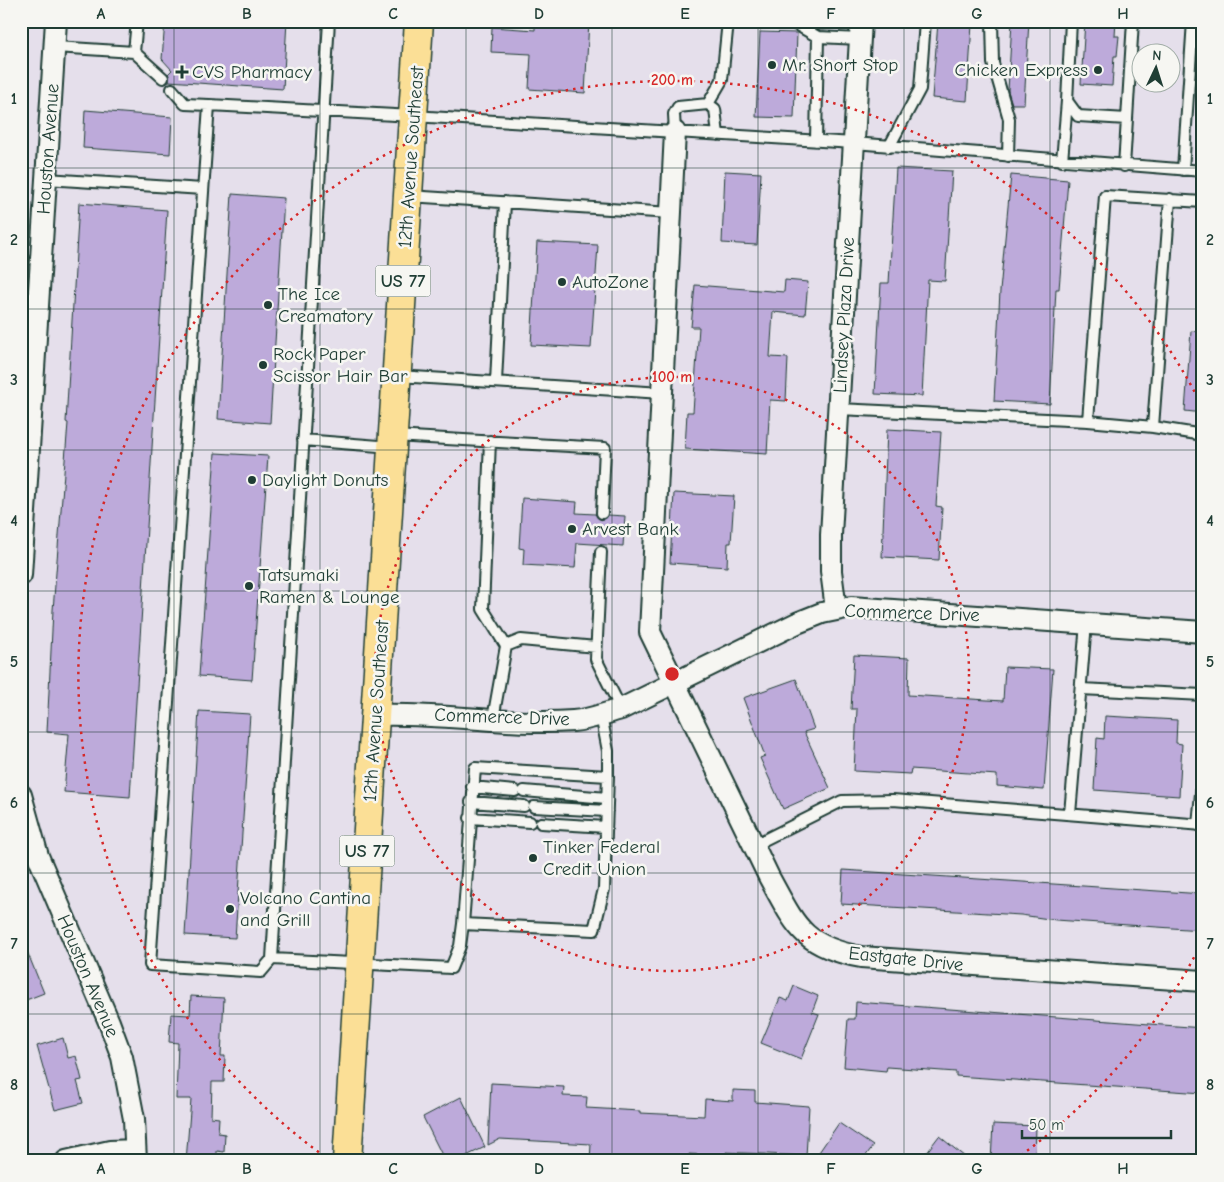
<svg xmlns="http://www.w3.org/2000/svg" width="1224" height="1182" font-family="'Comic Neue',sans-serif">
<style>
.building{fill:#bdaada;stroke:#1f3d34}
.lines{fill:none;stroke-linecap:round;stroke-linejoin:round}
.lane-casing{stroke:#1f3d34;stroke-width:14}
.street-casing{stroke:#1f3d34;stroke-width:24}
.primary-casing{stroke:#1f3d34;stroke-width:31}
.lane{stroke:#f6f6f2;stroke-width:10}
.street{stroke:#f6f6f2;stroke-width:20}
.primary{stroke:#fbdf96;stroke-width:28}
.grid{fill:none;stroke:#1f3d34;stroke-width:1;stroke-opacity:0.55}
.ring{fill:none;stroke:#d62828;stroke-width:2.5;stroke-dasharray:2.5 5}
.poi-dot{fill:#1f3d34;stroke:#f6f6f2;stroke-width:2}
.labels{text-anchor:middle;dominant-baseline:central;stroke-width:5;stroke-linejoin:round;paint-order:stroke}
.shield{fill:#f6f6f2;stroke:#60746d;stroke-width:1}
.shield-label{font-size:18px;font-weight:bold;fill:#1f3d34}
.poi-label{font-size:19px;fill:#1f3d34;stroke:#f6f6f2;text-anchor:start}
.street-label{font-size:19px;fill:#1f3d34;stroke:#f6f6f2}
.centre{fill:#d62828;stroke:#f6f6f2;stroke-width:2.5}
.ring-label{font-size:15px;text-anchor:middle;font-weight:bold;fill:#d62828;stroke:#f6f6f2;stroke-width:5;stroke-linejoin:round;paint-order:stroke}
.neatline{fill:none;stroke:#1f3d34;stroke-width:2}
.grid-label{font-size:16px;text-anchor:middle;font-weight:bold;fill:#1f3d34}
</style>
<rect width="100%" height="100%" fill="#e5dfeb"/>
<filter id="ink" filterUnits="userSpaceOnUse"><feTurbulence type="fractalNoise" baseFrequency=".02" numOctaves="2"/><feDisplacementMap in="SourceGraphic" scale="10" xChannelSelector="R" yChannelSelector="G"/><feConvolveMatrix kernelMatrix="1 2 1 2 8 2 1 2 1" color-interpolation-filters="sRGB"/></filter>
<g filter="url(#ink)">
<path class="building" d="M165 21H287L283 89 169 81 168 74 172 70 162 59Z
M535 21H589L585 93 529 89 531 54 491 52 492 27 535 30Z
M1012 21H1029L1024 104H1012L1008 91Z
M1085 21H1116L1115 36H1119L1117 56H1114L1112 86 1081 84Z
M938 22 972 24 967 101 932 98Z
M760 32 797 33 794 118 756 117Z
M85 110 172 117 170 154 83 148Z
M896 168 952 171 945 281 928 280 922 396 875 394 881 283H889Z
M725 171 761 173 757 245 722 243Z
M1011 175 1068 180 1059 289H1056L1050 404 994 401 1000 291Z
M232 194 284 198 270 423 218 419Z
M79 203 167 210 130 797 64 792 69 734 47 732 53 610 68 423 66 422Z
M537 242 598 245 591 348 531 345Z
M785 280 808 282 805 315 773 312 770 357 788 358 786 401 770 400 767 454 685 449 687 412H693L699 327H691L695 285 784 292Z
M1191 331 1203 332V413L1185 411Z
M887 429 941 432 936 506 942 507 939 560 882 557Z
M215 453 268 456 252 680 199 676Z
M674 493 734 496 731 543H728L727 567 670 563Z
M522 498 577 502 576 513 595 514 601 520 608 515 625 516 623 546 577 543 575 568 523 565 524 549 519 548Z
M854 655 909 658 908 695 1003 701 1005 667 1053 669 1044 790 997 786V775L911 769 910 774 854 771 857 709H851Z
M796 679 814 729 804 732 830 788 783 809 760 758 765 756 743 698Z
M199 711 250 714 235 938 185 935Z
M1105 716 1177 720 1176 743 1182 744 1179 796 1094 790 1097 738 1104 739Z
M843 870 1203 894 1201 930 1056 920 1021 915 841 904Z
M22 939 44 993 21 1002V940Z
M794 986 818 996 812 1012 819 1014 801 1059 761 1043 780 998 788 1001Z
M191 996 224 998 221 1056H225L224 1082H212L211 1117 219 1118 218 1133 225 1134 224 1152 217 1151V1161H186L191 1099H176L178 1043 169 1042 171 1014 190 1015Z
M856 1002 1203 1028V1093L956 1076V1072L887 1067 886 1071 844 1067 848 1019H855Z
M63 1038 68 1058 76 1056 82 1080 77 1081 83 1103 55 1110 37 1046Z
M491 1083 564 1087 563 1096 587 1097 586 1108 640 1111V1113L704 1116 705 1099 733 1101V1090L755 1091V1102L809 1106 806 1156 726 1152V1156L689 1154V1161H590L591 1144 500 1139 488 1145Z
M461 1097 485 1147 456 1161H445L423 1117Z
M839 1123 873 1146 862 1161H813Z
M993 1124 1036 1126 1035 1161H991Z
M939 1136 970 1161H920Z"/>
<g class="lines">
<defs>
<path id="lane" d="M790 21 818 37 816 141
M992 21 993 63 1009 119 1008 156
M1071 21 1067 101 1078 116 1127 119 1133 21
M818 37 860 39
M55 47 134 52 137 21
M134 52 163 78
M172 89 185 104 209 105
M708 104 722 80 728 21
M675 132 674 114 678 107 708 104 715 109 718 135
M889 147 920 89 925 21
M1062 161 1067 101
M1124 166 1127 119
M1183 170 1193 21
M46 179 203 189
M409 196 671 213
M1170 199 1153 427 1088 421 1105 196 1203 202
M398 376 662 393
M496 382 505 202
M839 409 1088 421
M1153 427 1203 435
M394 436 605 448 602 513
M303 440 392 447
M490 441 483 609 506 646 493 719
M601 552 596 659 621 709
M506 646 521 640 596 647
M1081 689 1203 695
M601 715 608 751V776L475 768 463 924 460 946 451 968 272 959 261 972 150 965 209 105 413 116 854 143 1203 171
M472 787 515 791
M524 791 607 798
M471 802 524 806
M534 807 607 811
M1070 814 1086 623
M470 818 530 822
M541 823 606 827
M1198 825 1203 772
M754 845 842 801 893 800 1203 825
M463 924 594 930 604 889 608 776
M272 959 329 21"/>
<path id="street" d="M675 132 650 632 769 877C796 926 802 946 861 957L1203 981
M21 575 56 21
M836 609 831 571V535L861 21
M376 715C441 712 507 726 573 721 589 720 606 713 621 709L797 623 822 613 851 607 1203 632
M21 795 38 856 109 1022 122 1057 134 1119 136 1161
M66 1161 110 1151 135 1150"/>
<path id="primary" d="M347 1161 419 21"/>
</defs>
<use href="#lane" class="lane-casing"/>
<use href="#street" class="street-casing"/>
<use href="#primary" class="primary-casing"/>
<use href="#lane" class="lane"/>
<use href="#street" class="street"/>
<use href="#primary" class="primary"/>
</g>
</g>
<path class="grid" d="M174 21V1161M320 21V1161M466 21V1161M612 21V1161M758 21V1161M904 21V1161M1050 21V1161M21 168H1203M21 309H1203M21 450H1203M21 591H1203M21 732H1203M21 873H1203M21 1014H1203"/>
<g class="ring">
<circle cx="672" cy="674" r="297"/>
<path d="M1201 944A594 594 0 0 1 1013 1161M331 1161A594 594 0 1 1 1201 404"/>
</g>
<g class="poi-dot">
<circle cx="772" cy="65" r="5"/>
<circle cx="1098" cy="70" r="5"/>
<path d="M179.5 64.5h5v5h5v5h-5v5h-5v-5h-5v-5h5z"/>
<circle cx="562" cy="282" r="5"/>
<circle cx="268" cy="305" r="5"/>
<circle cx="263" cy="365" r="5"/>
<circle cx="252" cy="480" r="5"/>
<circle cx="572" cy="529" r="5"/>
<circle cx="249" cy="586" r="5"/>
<circle cx="533" cy="858" r="5"/>
<circle cx="230" cy="909" r="5"/>
</g>
<g class="labels">
<g class="shield">
<rect x="375.5" y="265.5" width="55" height="31" rx="4"/>
<rect x="339.5" y="835.5" width="55" height="31" rx="4"/>
</g>
<g class="shield-label">
<text x="403" y="281">US 77</text>
<text x="367" y="851">US 77</text>
</g>
<g class="poi-label">
<text x="782" y="65">Mr. Short Stop</text>
<text x="1088" y="70" text-anchor="end">Chicken Express</text>
<text x="192" y="72">CVS Pharmacy</text>
<text x="572" y="282">AutoZone</text>
<text x="278" y="294">The Ice<tspan x="278" dy="22">Creamatory</tspan></text>
<text x="273" y="354">Rock Paper<tspan x="273" dy="22">Scissor Hair Bar</tspan></text>
<text x="262" y="480">Daylight Donuts</text>
<text x="582" y="529">Arvest Bank</text>
<text x="259" y="575">Tatsumaki<tspan x="259" dy="22">Ramen &amp; Lounge</tspan></text>
<text x="543" y="847">Tinker Federal<tspan x="543" dy="22">Credit Union</tspan></text>
<text x="240" y="898">Volcano Cantina<tspan x="240" dy="22">and Grill</tspan></text>
</g>
<g class="street-label">
<text transform="translate(48 149) rotate(-86)">Houston Avenue</text>
<text transform="translate(411 157) rotate(-86)">12th Avenue Southeast</text>
<text transform="translate(844 315) rotate(-87)">Lindsey Plaza Drive</text>
<text transform="translate(912 613) rotate(2)">Commerce Drive</text>
<text transform="translate(376 711) rotate(-86)">12th Avenue Southeast</text>
<text transform="translate(502 717) rotate(2)">Commerce Drive</text>
<text transform="translate(906 959) rotate(6)">Eastgate Drive</text>
<text transform="translate(88 976) rotate(67)">Houston Avenue</text>
</g>
</g>
<circle cx="672" cy="674" r="8" class="centre"/>
<g class="ring-label">
<text x="672" y="85">200 m</text>
<text x="672" y="382">100 m</text>
</g>
<rect width="1224" height="1182" fill="none" stroke="#f6f6f2" stroke-width="55"/>
<g transform="translate(1156 68) rotate(4)"><circle r="24" fill="#f6f6f2" stroke="#a0aca6"/>
<path d="M0-4L9 19L0 12L-9 19Z" fill="#1f3d34"/>
<text y="-8" font-size="14" font-weight="bold" text-anchor="middle" fill="#1f3d34">N</text>
</g>
<path d="M1022 1130v8h149v-8" fill="none" stroke="#1f3d34" stroke-width="2.5"/>
<text x="1029" y="1130" font-size="15" fill="#1f3d34" stroke="#f6f6f2" stroke-width="4" paint-order="stroke">50 m</text>
<rect x="28" y="28" width="1168" height="1126" class="neatline"/>
<g class="grid-label">
<text x="101" y="19">A</text>
<text x="247" y="19">B</text>
<text x="393" y="19">C</text>
<text x="539" y="19">D</text>
<text x="685" y="19">E</text>
<text x="831" y="19">F</text>
<text x="977" y="19">G</text>
<text x="1123" y="19">H</text>
<text x="14" y="104">1</text>
<text x="1210" y="104">1</text>
<text x="14" y="245">2</text>
<text x="1210" y="245">2</text>
<text x="14" y="385">3</text>
<text x="1210" y="385">3</text>
<text x="14" y="526">4</text>
<text x="1210" y="526">4</text>
<text x="14" y="667">5</text>
<text x="1210" y="667">5</text>
<text x="14" y="808">6</text>
<text x="1210" y="808">6</text>
<text x="14" y="949">7</text>
<text x="1210" y="949">7</text>
<text x="14" y="1090">8</text>
<text x="1210" y="1090">8</text>
<text x="101" y="1174">A</text>
<text x="247" y="1174">B</text>
<text x="393" y="1174">C</text>
<text x="539" y="1174">D</text>
<text x="685" y="1174">E</text>
<text x="831" y="1174">F</text>
<text x="977" y="1174">G</text>
<text x="1123" y="1174">H</text>
</g>
</svg>
